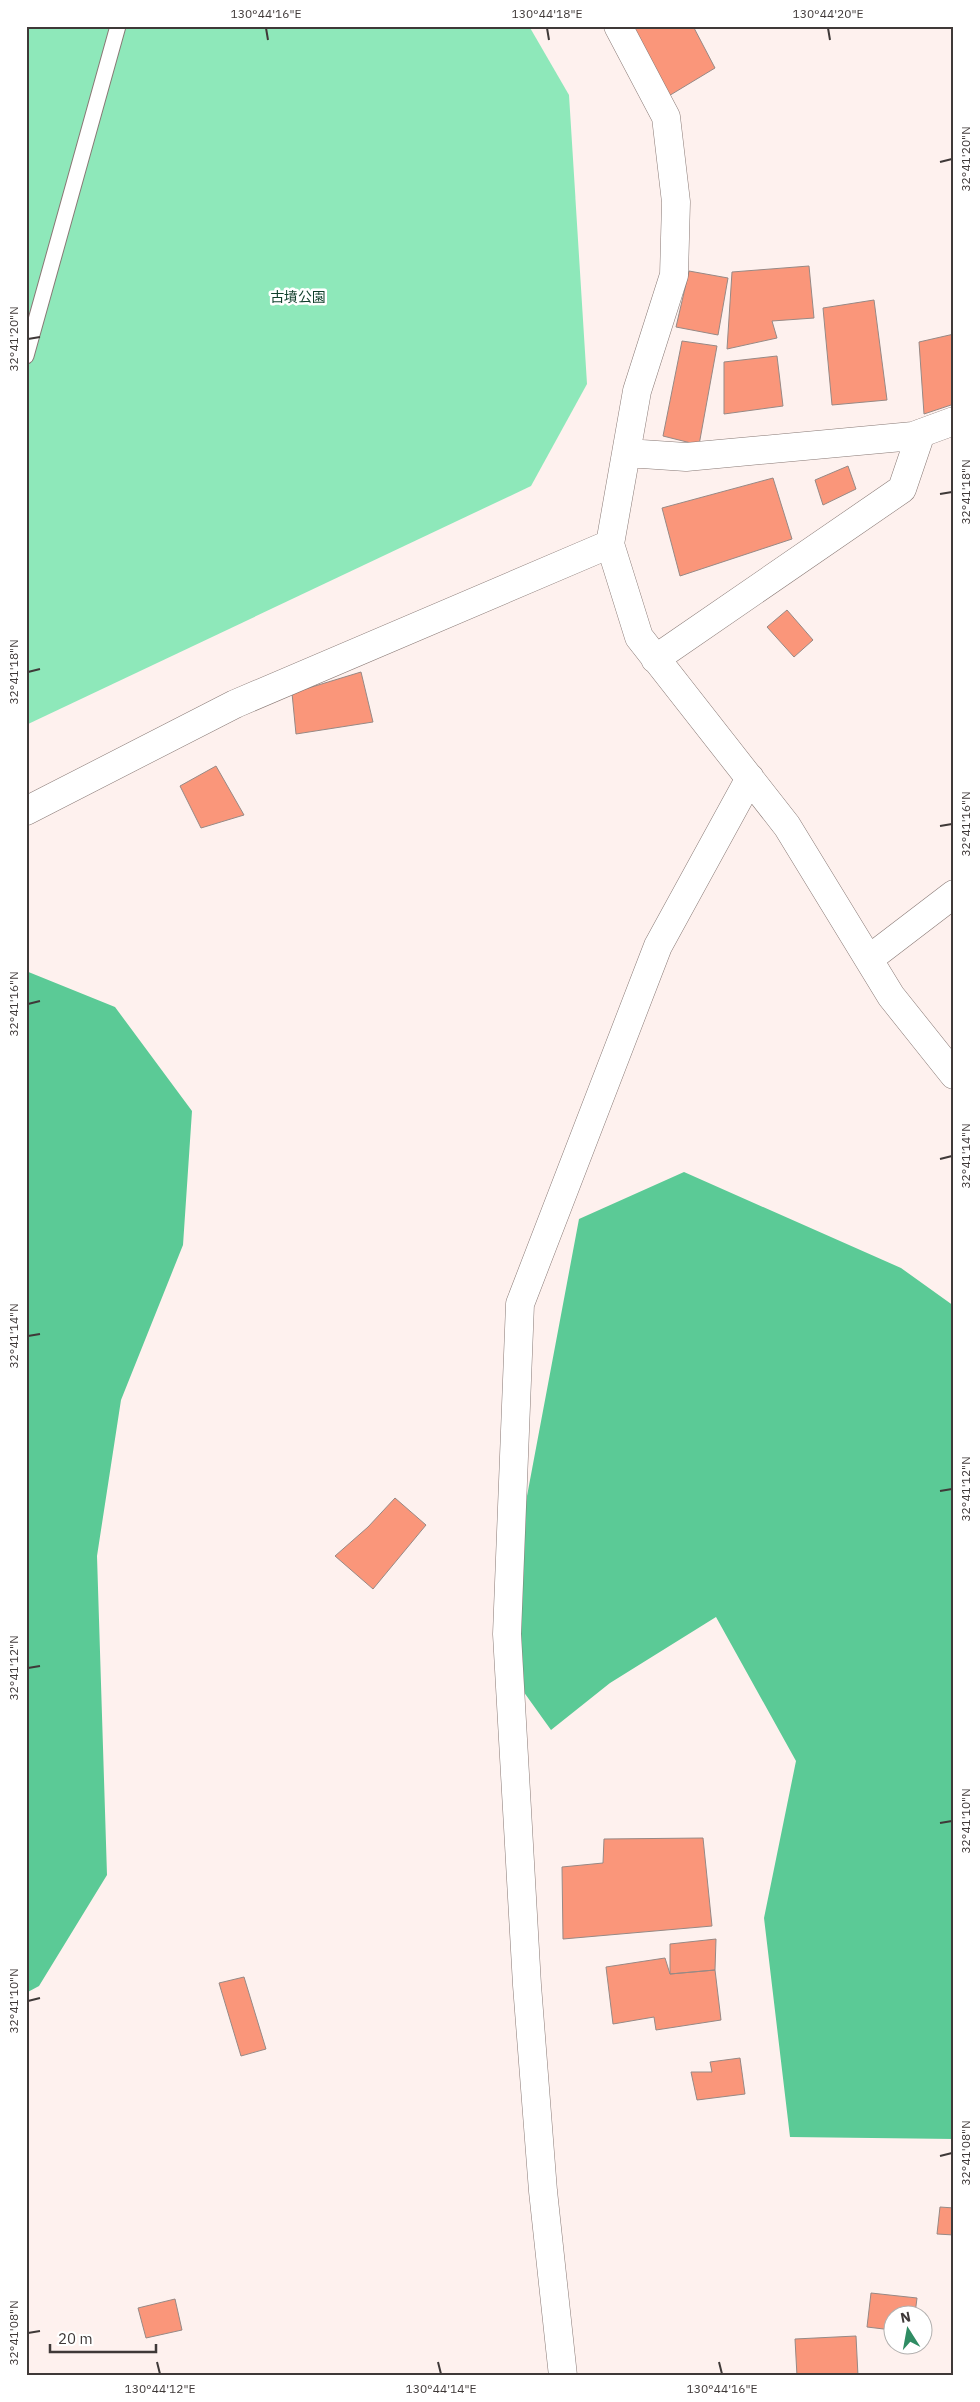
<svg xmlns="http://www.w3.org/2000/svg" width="980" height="2402" font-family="'IBM Plex Sans','Noto Sans JP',sans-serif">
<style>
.green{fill:#8ee8ba}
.forest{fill:#5bca96}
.building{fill:#fa967a;stroke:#978985}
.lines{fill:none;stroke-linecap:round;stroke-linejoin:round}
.service-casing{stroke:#887975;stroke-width:17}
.minor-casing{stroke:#887975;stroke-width:29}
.service{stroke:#fff;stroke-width:15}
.minor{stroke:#fff;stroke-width:28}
.ticks{fill:none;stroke:#3f3938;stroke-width:2}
.labels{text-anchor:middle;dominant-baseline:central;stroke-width:5;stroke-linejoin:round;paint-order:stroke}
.park-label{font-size:14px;fill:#103f2b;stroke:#fff}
.neatline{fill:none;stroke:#3f3938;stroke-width:2}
.ticks-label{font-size:12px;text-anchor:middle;fill:#3f3938}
</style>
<rect width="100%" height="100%" fill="#fef1ee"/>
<path class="green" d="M26 26H529L569 95 587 384 531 486 26 725Z"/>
<path class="forest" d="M26 971 115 1007 192 1111 183 1245 121 1400 97 1556 107 1875 39 1986 26 1993Z
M684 1172 901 1268 954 1306V2139L790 2137 764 1918 796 1761 716 1617 610 1683 551 1730 503 1663 518 1544 579 1219Z"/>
<path class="building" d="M632 26H693L715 68 667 97Z
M809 266 814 318 772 321 777 338 727 349 732 272Z
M689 271 728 278 718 335 676 327Z
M874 300 887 400 832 405 823 308Z
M954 334V404L924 414 919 342Z
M682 341 717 346 699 445 663 436Z
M777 356 783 406 724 414V362Z
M848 466 856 489 823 505 815 480Z
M773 478 792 539 680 576 662 508Z
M787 610 813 640 794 657 767 627Z
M361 672 373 722 296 734 292 693Z
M216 766 244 815 201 828 180 786Z
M395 1498 426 1525 373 1589 335 1556 368 1527Z
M703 1838 712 1926 563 1939 562 1867 603 1863 604 1839Z
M716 1939 715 1970 670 1974V1944Z
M665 1958 670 1974 715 1970 721 2020 656 2030 654 2017 613 2024 606 1967Z
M244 1977 266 2049 241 2056 219 1983Z
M740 2058 745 2094 697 2100 691 2072H712L710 2062Z
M940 2207 954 2208V2235L937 2234Z
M871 2293 917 2298 915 2314H892V2330L867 2327Z
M175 2299 182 2330 146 2338 138 2308Z
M856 2336 858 2376H797L795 2339Z"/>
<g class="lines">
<defs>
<path id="service" d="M26 356 118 26"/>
<path id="minor" d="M618 26 666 117 676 202 674 275 637 391 610 544 639 637 787 826 891 996 954 1075
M627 453 686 457 913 436 954 421
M655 659 902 489 921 433
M26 811 235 704 610 544
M869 959 954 894
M563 2376 543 2191 527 1985 507 1634 520 1304 658 946 750 778"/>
</defs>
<use href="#service" class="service-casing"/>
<use href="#minor" class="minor-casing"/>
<use href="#service" class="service"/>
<use href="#minor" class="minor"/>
</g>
<path class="ticks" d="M266 28 268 40M547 28 549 40M828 28 830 40M940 162 952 159M28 339 40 337M940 494 952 492M28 672 40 669M940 826 952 824M28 1004 40 1001M940 1159 952 1156M28 1336 40 1334M940 1491 952 1489M28 1668 40 1666M940 1823 952 1821M28 2001 40 1998M940 2156 952 2153M28 2333 40 2331M157 2362 160 2374M438 2362 441 2374M719 2362 722 2374"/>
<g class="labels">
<g class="park-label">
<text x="298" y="297">古墳公園</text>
</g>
</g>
<rect width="980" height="2402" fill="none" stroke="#ffffff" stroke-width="55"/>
<g transform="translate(908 2330) rotate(349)"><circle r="24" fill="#ffffff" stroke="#b2b0af"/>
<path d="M0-4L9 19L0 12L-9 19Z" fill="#2f8c63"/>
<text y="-8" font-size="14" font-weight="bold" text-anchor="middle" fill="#3f3938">N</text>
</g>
<path d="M50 2344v8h106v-8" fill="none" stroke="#3f3938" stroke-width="2.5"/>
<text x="58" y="2344" font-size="15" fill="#3f3938" stroke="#ffffff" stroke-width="4" paint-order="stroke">20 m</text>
<rect x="28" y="28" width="924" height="2346" class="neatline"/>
<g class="ticks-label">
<text x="266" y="18">130°44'16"E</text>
<text x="547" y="18">130°44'18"E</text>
<text x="828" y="18">130°44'20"E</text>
<text transform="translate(966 159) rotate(-90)" y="4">32°41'20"N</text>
<text transform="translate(14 339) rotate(-90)" y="4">32°41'20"N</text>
<text transform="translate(966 492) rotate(-90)" y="4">32°41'18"N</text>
<text transform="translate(14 672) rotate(-90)" y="4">32°41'18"N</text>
<text transform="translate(966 824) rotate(-90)" y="4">32°41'16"N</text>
<text transform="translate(14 1004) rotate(-90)" y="4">32°41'16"N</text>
<text transform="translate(966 1156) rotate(-90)" y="4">32°41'14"N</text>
<text transform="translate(14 1336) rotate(-90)" y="4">32°41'14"N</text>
<text transform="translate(966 1489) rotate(-90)" y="4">32°41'12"N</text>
<text transform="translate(14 1668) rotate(-90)" y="4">32°41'12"N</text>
<text transform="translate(966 1821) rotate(-90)" y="4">32°41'10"N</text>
<text transform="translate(14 2001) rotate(-90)" y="4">32°41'10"N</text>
<text transform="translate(966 2153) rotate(-90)" y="4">32°41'08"N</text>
<text transform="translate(14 2333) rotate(-90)" y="4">32°41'08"N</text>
<text x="160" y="2393">130°44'12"E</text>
<text x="441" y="2393">130°44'14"E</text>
<text x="722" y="2393">130°44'16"E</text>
</g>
</svg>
